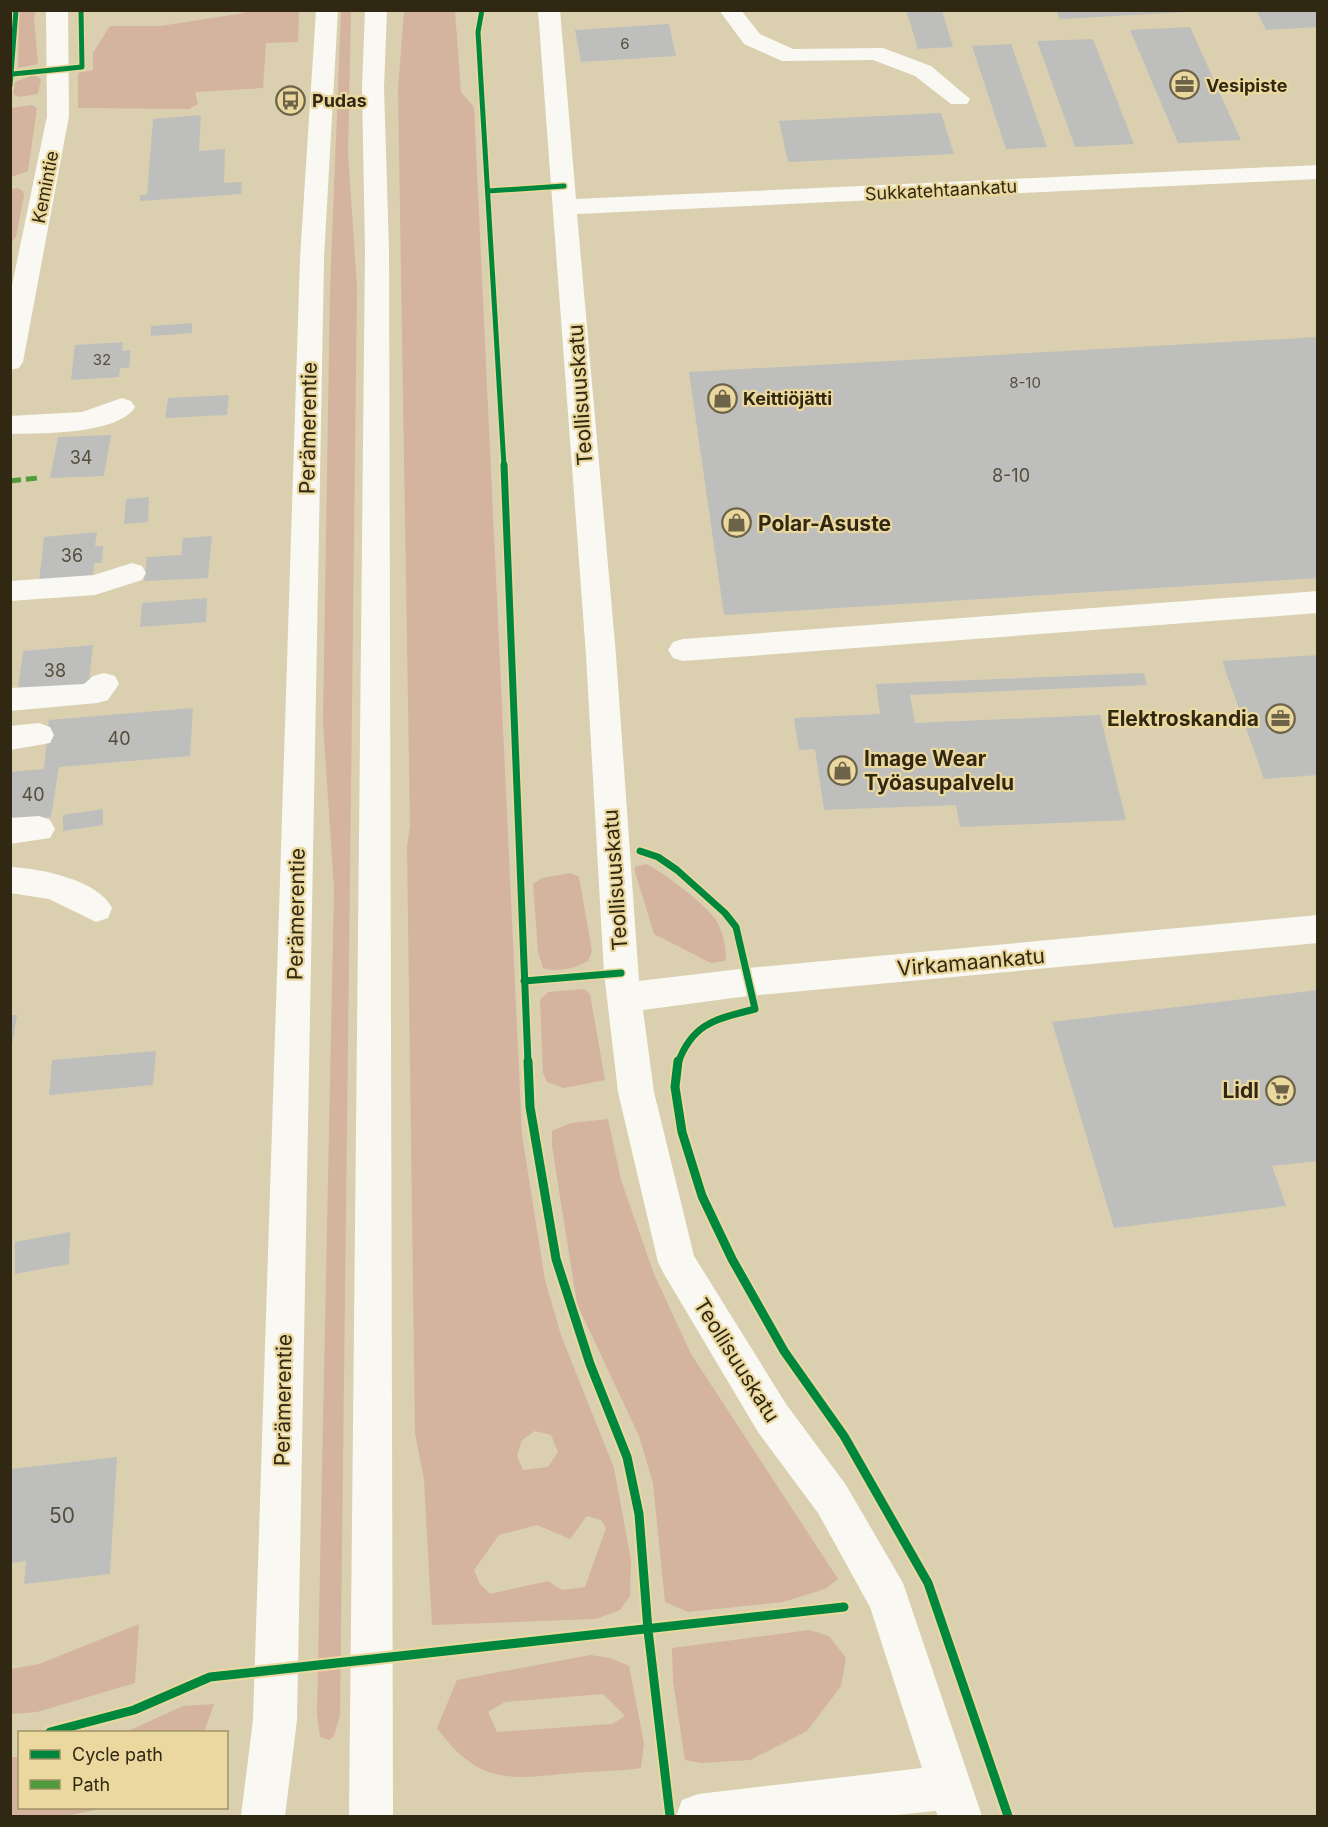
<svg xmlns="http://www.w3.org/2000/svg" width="1328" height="1827" font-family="Inter,sans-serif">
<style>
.green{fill:#d4b39f;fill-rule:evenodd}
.building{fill:#bebebc}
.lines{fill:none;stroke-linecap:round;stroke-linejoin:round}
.minor{fill:#f9f8f3;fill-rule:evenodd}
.highway{fill:#f9f8f3;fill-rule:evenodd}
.quiet{stroke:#509c3c;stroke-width:5;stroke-dasharray:11 5;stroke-linecap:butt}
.cycleway-far2-casing{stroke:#ebd89f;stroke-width:8}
.cycleway-far1-casing{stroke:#ebd89f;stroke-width:10}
.cycleway-casing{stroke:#ebd89f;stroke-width:13}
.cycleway-far2{stroke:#00873e;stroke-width:5}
.cycleway-far1{stroke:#00873e;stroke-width:7}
.cycleway{stroke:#00873e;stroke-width:9}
.labels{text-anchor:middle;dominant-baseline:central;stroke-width:4.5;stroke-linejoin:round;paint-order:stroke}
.far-number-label{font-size:15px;fill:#544e3c}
.far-poi-label{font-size:18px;font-weight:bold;fill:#302812;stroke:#ebd89f;text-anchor:start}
.far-street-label{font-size:18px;fill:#302812;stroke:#ebd89f}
.number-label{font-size:18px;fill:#544e3c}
.street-label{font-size:21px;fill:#302812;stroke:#ebd89f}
.poi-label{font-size:21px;font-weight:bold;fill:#302812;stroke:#ebd89f;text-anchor:start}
.near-number-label{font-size:21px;fill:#544e3c}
</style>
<rect width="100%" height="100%" fill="#dad0b0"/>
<path class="green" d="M19 11H36L34 18 38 64 18 68Z
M245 11H299L298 42 266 43 263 88 195 92 198 104 189 109 78 108V73L93 70V53L110 26H160L244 13Z
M351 11 348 153 357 287 340 1715 334 1736 329 1740 320 1737 317 1714 334 889 323 723 330 289 341 11Z
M404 11H455L461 92 474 107 522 1135 545 1280 561 1335 614 1468 631 1560 630 1596 620 1610 596 1619 432 1625 424 1480 415 1433 407 846 410 826 398 89ZM535 1431 551 1435 558 1452 548 1467 523 1470 517 1456 522 1440ZM587 1516 601 1520 606 1528 585 1587 562 1590 548 1581 490 1594 480 1584 474 1570 499 1535 537 1525 570 1539Z
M34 75 41 79 38 94 18 97 13 94 15 82Z
M32 105 37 108 28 171 11 177V108Z
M18 188 23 191 24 195 16 237 11 243V189Z
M646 864C661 870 707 906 716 920 722 929 728 951 725 961L711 963 654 934 635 872V867Z
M571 873 579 877 592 951 588 961C575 968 557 973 543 968L538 952 533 884 542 878Z
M584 989 590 994 605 1080 564 1088 547 1082 543 1073 540 1000 548 992Z
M608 1119 621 1180 654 1274 691 1354 838 1579 825 1589 783 1602 688 1612 665 1602 653 1483 639 1436 577 1304 552 1146V1131L571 1123Z
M139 1624 135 1683 37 1712 11 1714V1669L39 1664Z
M809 1630 829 1636 846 1658 841 1686 807 1731 750 1760 701 1763 685 1760 673 1681 672 1648Z
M590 1655 610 1658 629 1666 644 1744 641 1768C622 1771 605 1771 586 1772 517 1777 483 1791 437 1728L457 1680ZM603 1694 625 1716 612 1724 497 1732 488 1712 505 1702Z
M214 1704 204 1732H126L183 1706Z
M11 1757H19L20 1808H105L66 1816H11Z"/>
<path class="building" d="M906 10H942L953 47 918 49Z
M1056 10H1188L1189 12 1060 19Z
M1256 10H1318V27L1266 30Z
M669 24 676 56 581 62 575 30Z
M1190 27 1241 140 1178 143 1130 30Z
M1093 39 1134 144 1075 147 1037 41Z
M1011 44 1047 147 1006 149 972 46Z
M941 113 954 154 788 162 779 121Z
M201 115 199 151 225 149 224 183 242 182 241 194 140 201V195H147L153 119Z
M192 323V333L151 336V326Z
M1318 337V578L724 615 689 372Z
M123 342 122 351 131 350 129 368H120L119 377 71 380 75 345Z
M229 395 227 415 165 418 168 398Z
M111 435 104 476 50 478 58 437Z
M149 497 148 522 124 524 126 499Z
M97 532 95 546H103L102 563H94L93 577 39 582 44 537Z
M212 536 208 578 144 581 147 557 181 555 183 538Z
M207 598 206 622 140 627 142 603Z
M93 645 88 690 17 695 23 651Z
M1318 655V775L1264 779 1222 661Z
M1144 673 1147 685 910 695 915 723 1100 715 1126 820 960 827 956 805 824 810 815 749 799 750 794 718 880 714 876 684Z
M193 708 190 756 59 767 51 817 10 820V772L44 769 49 720Z
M103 809V825L63 831V815Z
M1318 990V1161L1272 1166 1286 1206 1114 1228 1052 1022Z
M10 1015H17L12 1045H10Z
M156 1051 153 1085 49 1095 52 1060Z
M70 1232 69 1264 15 1274V1242Z
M117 1457 110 1574 24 1584 26 1561 10 1563V1469Z"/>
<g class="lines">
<path class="minor" d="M46 10H68L69 116 23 362 19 368 10 370V295L47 116Z
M538 10H560L576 199 1318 165V179L577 214 616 655 639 981 748 968 1318 915V943L748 996 643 1010 654 1092 694 1256 786 1404 846 1485 903 1583 982 1816H938L936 1811 886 1816H676L682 1800 698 1794 922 1768 870 1607 818 1513 758 1432 664 1274 658 1262 618 1092 604 973 586 655Z
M719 10H741L760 34 793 49 883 48 931 66 970 99 967 104H951L915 76 873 60 782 61 744 44Z
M122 398 131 401 135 407C118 435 40 433 10 434V416L82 412Z
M132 563 142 566 146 573 142 580 95 595 10 601V581L94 575Z
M1318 591V613L683 661 673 658 668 650 673 642 683 639Z
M104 673 115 676 119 684 108 700 97 703 10 711V688L84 684 93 676Z
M39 723 50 727 54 735 50 743 10 750V726Z
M39 816 50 820 55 829 50 838 10 844V818Z
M10 867C39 868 99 880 112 908L108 918 96 922 49 899 10 893Z"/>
<path class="highway" d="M316 10H338L324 258 297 1720 285 1816H241L253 1720 300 258Z
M365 10H387L384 87 389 251 393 1816H349L365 251 362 87Z"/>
<path class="quiet" d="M10 481 38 478"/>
<defs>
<path id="cycleway-far2" d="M482 10 478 32 504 466
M13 74 82 67 81 10
M10 86 16 10
M488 191 564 186"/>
<path id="cycleway-far1" d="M504 465 528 1063
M640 851 658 857 677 870 725 913 736 927 755 1009C717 1019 693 1022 678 1063
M524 981 621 973"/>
<path id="cycleway" d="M528 1061 530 1107 556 1259 590 1364 627 1457 639 1514 648 1630 670 1816
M678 1061 675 1087 682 1132 702 1196 732 1259 784 1351 844 1436 928 1583 1008 1816
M50 1732 134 1710 210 1677 844 1607"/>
</defs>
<use href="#cycleway-far2" class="cycleway-far2-casing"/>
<use href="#cycleway-far1" class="cycleway-far1-casing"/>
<use href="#cycleway" class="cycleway-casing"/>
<use href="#cycleway-far2" class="cycleway-far2"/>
<use href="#cycleway-far1" class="cycleway-far1"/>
<use href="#cycleway" class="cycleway"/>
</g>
<defs>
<symbol id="office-ring" viewBox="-11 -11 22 22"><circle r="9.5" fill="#ebd89f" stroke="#6c6349" stroke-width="1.5"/><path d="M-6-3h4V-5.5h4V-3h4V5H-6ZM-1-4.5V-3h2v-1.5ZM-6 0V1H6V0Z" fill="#6c6349"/></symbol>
<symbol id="bus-ring" viewBox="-11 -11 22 22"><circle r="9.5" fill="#ebd89f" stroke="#6c6349" stroke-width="1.5"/><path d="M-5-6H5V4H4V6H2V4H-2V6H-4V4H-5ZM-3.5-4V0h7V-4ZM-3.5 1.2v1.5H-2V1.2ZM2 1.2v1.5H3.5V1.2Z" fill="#6c6349"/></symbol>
<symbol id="shop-ring" viewBox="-11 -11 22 22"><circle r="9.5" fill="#ebd89f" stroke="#6c6349" stroke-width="1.5"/><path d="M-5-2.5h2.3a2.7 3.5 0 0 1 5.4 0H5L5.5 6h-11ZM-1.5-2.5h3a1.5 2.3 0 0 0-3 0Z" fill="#6c6349"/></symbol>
<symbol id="supermarket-ring" viewBox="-11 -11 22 22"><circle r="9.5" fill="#ebd89f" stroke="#6c6349" stroke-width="1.5"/><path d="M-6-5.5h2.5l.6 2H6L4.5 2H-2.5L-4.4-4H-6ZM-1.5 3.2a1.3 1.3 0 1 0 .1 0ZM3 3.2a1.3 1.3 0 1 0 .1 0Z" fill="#6c6349"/></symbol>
</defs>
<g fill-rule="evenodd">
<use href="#office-ring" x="1168" y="68" width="33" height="33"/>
<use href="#bus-ring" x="274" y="84" width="33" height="33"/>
<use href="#shop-ring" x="706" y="382" width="33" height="33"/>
<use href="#shop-ring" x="720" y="506" width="33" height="33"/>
<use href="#office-ring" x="1264" y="702" width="33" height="33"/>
<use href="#shop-ring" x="826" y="754" width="33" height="33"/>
<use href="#supermarket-ring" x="1264" y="1074" width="33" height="33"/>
</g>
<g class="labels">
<g class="far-number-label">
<text x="625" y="43">6</text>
<text x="102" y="359">32</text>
<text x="1025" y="382">8-10</text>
</g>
<g class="far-poi-label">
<text x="1206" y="85">Vesipiste</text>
<text x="312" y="100">Pudas</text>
<text x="743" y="398">Keittiöjätti</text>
</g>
<g class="far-street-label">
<text transform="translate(45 187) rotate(-79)">Kemintie</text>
<text transform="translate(941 190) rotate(-3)">Sukkatehtaankatu</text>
</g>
<g class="number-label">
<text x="81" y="457">34</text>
<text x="1011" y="475">8-10</text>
<text x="72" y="555">36</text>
<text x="55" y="670">38</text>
<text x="119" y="738">40</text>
<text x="33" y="794">40</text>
</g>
<g class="street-label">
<text transform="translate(580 395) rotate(-94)">Teollisuuskatu</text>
<text transform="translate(308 428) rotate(-89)">Perämerentie</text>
<text transform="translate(615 880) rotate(-94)">Teollisuuskatu</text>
<text transform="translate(296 914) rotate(-89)">Perämerentie</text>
<text transform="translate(971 962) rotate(-5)">Virkamaankatu</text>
<text transform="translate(737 1360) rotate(58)">Teollisuuskatu</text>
<text transform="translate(283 1400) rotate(-89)">Perämerentie</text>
</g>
<g class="poi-label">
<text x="758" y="523">Polar-Asuste</text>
<text x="1259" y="718" text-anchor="end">Elektroskandia</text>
<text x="864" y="758">Image Wear<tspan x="864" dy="24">Työasupalvelu</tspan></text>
<text x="1259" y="1090" text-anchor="end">Lidl</text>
</g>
<g class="near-number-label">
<text x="62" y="1515">50</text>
</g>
</g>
<rect width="1328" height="1827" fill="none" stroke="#302812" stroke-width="24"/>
<rect x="18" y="1731" width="210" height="78" fill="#ebd89f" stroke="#a09267" stroke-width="1.5"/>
<rect x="30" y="1750" width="30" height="9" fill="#00873e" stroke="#a09267" stroke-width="1.5"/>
<text x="72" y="1761" font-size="18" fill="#302812">Cycle path</text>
<rect x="30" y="1780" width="30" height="9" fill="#509c3c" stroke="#a09267" stroke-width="1.5"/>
<text x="72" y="1791" font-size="18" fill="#302812">Path</text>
</svg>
